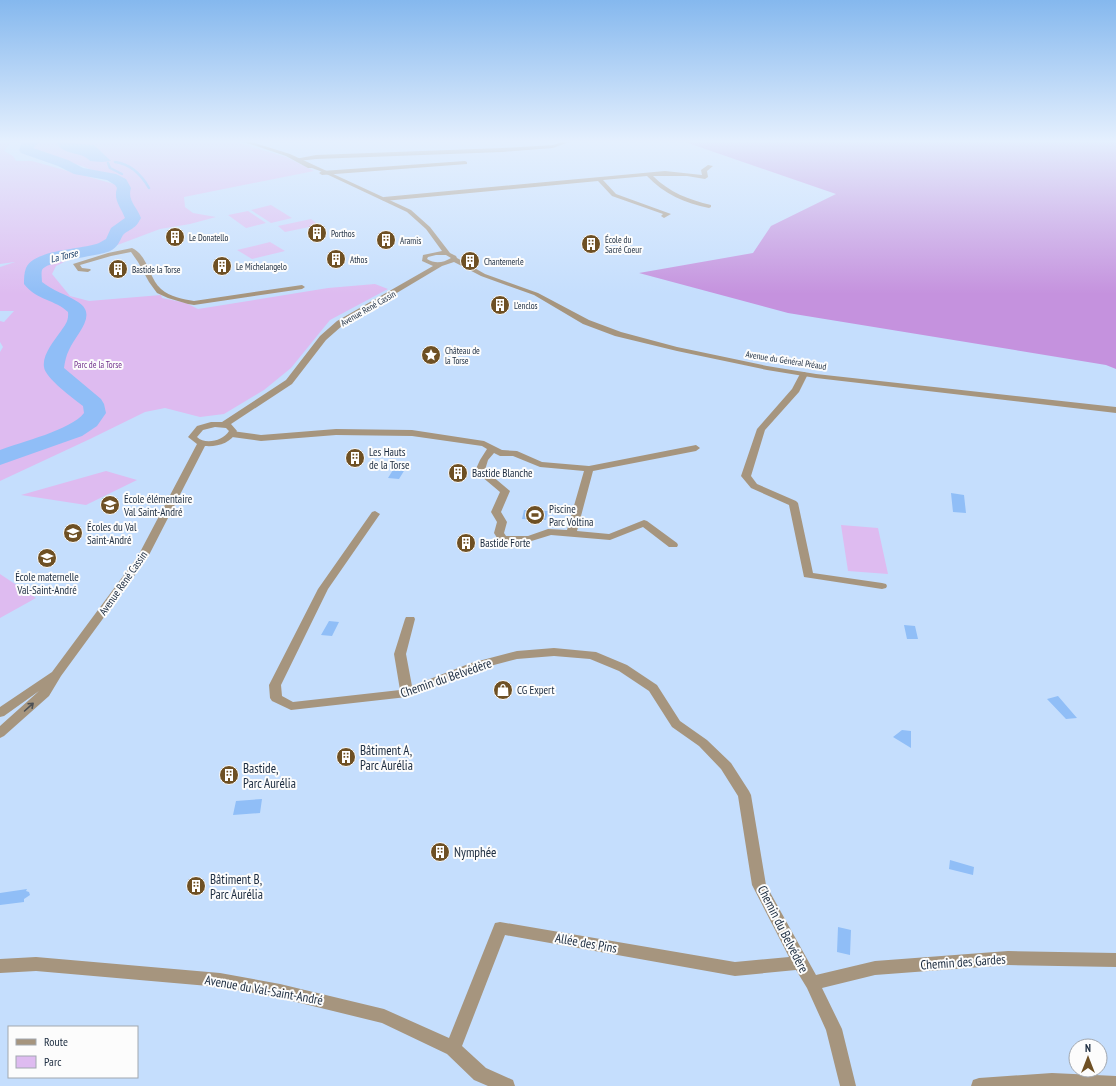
<svg xmlns="http://www.w3.org/2000/svg" width="1116" height="1086" font-family="'PT Sans Narrow',sans-serif">
<style>
.green{fill:#debbf0}
.forest{fill:#c592de}
.water{fill:#90bef7}
.lines{fill:none;stroke-linecap:round;stroke-linejoin:round}
.stream{stroke:#90bef7;stroke-width:2.5}
.river{fill:#90bef7;fill-rule:evenodd}
.minor{fill:#a6957e;fill-rule:evenodd}
.tertiary{fill:#a6957e;fill-rule:evenodd}
.oneway{stroke:#4c5055}
.labels{text-anchor:middle;dominant-baseline:central;stroke-width:4;stroke-linejoin:round;paint-order:stroke}
.far-poi-label{font-size:9px;fill:#1b2b3f;stroke:#fcfcfc;text-anchor:start}
.far-street-label{font-size:9px;fill:#1b2b3f;stroke:#fcfcfc}
.far-park-label{font-size:9px;fill:#71328c;stroke:#fcfcfc}
.far-water-label{font-size:10px;font-style:italic;fill:#113865;stroke:#fcfcfc}
.poi-label{font-size:11px;fill:#1b2b3f;stroke:#fcfcfc;text-anchor:start}
.street-label{font-size:11px;fill:#1b2b3f;stroke:#fcfcfc}
.near-street-label{font-size:13px;fill:#1b2b3f;stroke:#fcfcfc}
.near-poi-label{font-size:13px;fill:#1b2b3f;stroke:#fcfcfc;text-anchor:start}
</style>
<rect width="100%" height="100%" fill="#c5defd"/>
<path class="green" d="M0 142H11L4 151 13 156 16 161H32L114 184C94 166 63 160 36 155L33 142H236L286 157 314 171 184 197 185 207 193 213 216 217 190 224 160 229 96 253 70 259 56 266 52 274 70 296 89 301 161 295 162 298 186 303 198 309 328 288 375 284 388 289 330 320 291 368 264 390 224 414 200 417 165 408 145 412 90 439 0 481V352L3 347 0 342V321L4 322 14 311H0V267L15 262 0 264Z
M271 205 292 218 271 223 251 210Z
M248 211 266 223 246 228 228 215Z
M311 219 319 225 285 232 278 226Z
M270 242 285 251 252 259 237 250Z
M106 471 137 480 86 505 21 495Z
M841 525 878 528 888 574 848 571Z
M0 574 36 598 0 618Z"/>
<path class="forest" d="M685 142H1116V369L1106 365 788 313 639 273 753 253 771 226 836 194Z"/>
<path class="water" d="M57 142 94 145 111 161 102 162 90 161C83 151 61 156 57 142Z
M396 465 407 466 399 479 388 478Z
M951 493 964 495 966 513 953 512Z
M524 510 548 511 546 520 522 519Z
M329 621 339 622 332 636 321 635Z
M904 625 915 626 918 639H907Z
M1058 696 1077 718 1066 719 1047 699Z
M902 730 911 731V748L893 737Z
M262 799 260 813 233 815 236 801Z
M950 860 974 867 973 875 949 869Z
M27 889 26 891 29 892 30 895 24 899V902L0 905V893Z
M838 927 851 930 850 955 837 952Z"/>
<g class="lines">
<path class="stream" d="M115 162C131 164 141 174 149 188
M108 163 110 168 122 174"/>
<path class="river" d="M22 142H39L33 148 68 160 83 168 116 174 126 179 131 188C127 200 137 207 141 218 139 221 137 226 133 228 131 230 125 232 123 235 119 242 118 247 110 251 97 257 47 260 42 270 41 273 42 279 42 282 53 291 66 294 78 302 99 315 75 335 69 350 66 356 65 361 64 368L101 399 104 404 106 413 97 426 82 436 0 465V450C21 442 71 430 84 413L83 406C74 399 45 378 44 367 42 355 54 341 61 331 65 325 69 321 68 312 56 300 36 300 24 284 24 279 24 273 26 268 35 249 80 250 99 243L106 239 111 228 125 218C121 207 113 200 117 188L115 185 107 180 74 174 58 166 21 153 19 150Z"/>
<path class="minor" d="M561 142H569L553 148 502 152 316 159 298 161 295 159 316 155 502 148 553 145Z
M465 161 467 162V164L322 175 319 173 322 171Z
M708 165 713 166 707 171 708 177 705 179 687 176H653C669 192 689 200 711 205V207L709 208C685 203 664 194 647 176L603 180 616 194 671 214 664 218 661 216 663 214 612 196 598 181 384 201 381 199 384 197 665 171 702 175 701 170Z
M132 248C148 255 149 279 161 289 170 297 183 299 194 301L302 285 305 287 302 289 194 305 188 304 168 298 157 293 149 282 138 262 131 252 111 256 80 265 82 268 90 269 91 270 88 272 78 271 73 264 108 253Z
M801 372H804L808 374 799 392 765 430 751 476 757 484 796 501 798 503 813 573 882 583 886 584 887 586 886 588 882 589 804 577 789 505 751 488 741 476 757 429 792 389Z
M336 429 412 430 484 441 502 450 517 451 542 462 589 466 696 445 700 448 696 451 593 471 577 531 609 534 644 520 647 521 677 543 678 545 677 547H669L643 527 610 540 551 535 525 543 499 541 494 533 497 522 491 512 500 492 475 471 480 460 487 449 482 446 412 436 336 435 261 441 232 437 228 434 232 431 261 435ZM494 453 500 456H513L540 467 584 471 567 530 548 529 528 536H506L504 533 507 522 501 512 510 491 485 470 488 460Z
M375 511 380 514 328 589 281 685 282 696 293 702 400 690 394 654 405 619 406 617H414L415 619 406 654 412 686 471 663 517 651 554 648 596 652 627 665 657 685 680 721 707 740 731 763 749 791 751 795 766 885 816 975 875 961 1008 951 1116 953V967L1008 965 875 975 822 988 842 1029 856 1086H840L826 1030 807 988 796 970 735 976 505 935 462 1046 486 1068 513 1080 515 1086H488L474 1080 447 1054 382 1023 280 998 220 987 36 971 0 973V959L36 957 220 973 280 984 384 1009 449 1038 495 923 500 922 735 962 789 957 752 885 738 796 721 769 699 746 672 727 649 691 619 671 590 659 554 656 517 659 475 670 407 697 291 710 272 701 270 698 269 685 318 589 372 512Z
M1052 1073 1116 1076V1086H971L973 1080 979 1078Z"/>
<path class="tertiary" d="M244 142H252L290 154 411 210 430 227 450 253 456 256 457 258 485 274 538 293 589 320 621 332 677 347 767 366 816 374 1116 407V413L816 378 767 370 677 351 615 336 583 324 534 295 481 276 454 262 442 266 343 325 326 340 292 384 231 424 237 431C231 443 218 447 205 446L148 557 61 676 49 696 4 736 0 738V726L39 691 4 716 0 717V707L52 672 138 556 197 444 188 437 197 426 211 422H222L286 380 320 336 337 321 433 266 422 261 423 255 442 251 426 229 407 212 320 171 312 168H308L286 156ZM436 255H446L451 258C443 263 435 264 427 259L428 257ZM215 427 226 428 229 431C223 441 205 445 197 437L203 430Z"/>
</g>
<defs><path id="oneway-shaft" d="M-6 0H5M1.5-3L5.5 0L1.5 3" fill="none" stroke-width="1.6" stroke-linecap="round" stroke-linejoin="round"/></defs>
<use class="oneway" href="#oneway-shaft" transform="translate(29 707) rotate(-42)"/>
<linearGradient id="sky" x2="0" y2="1"><stop stop-color="#85b8ee"/><stop offset="0.48" stop-color="#e5f0fe"/><stop offset="1" stop-color="#e5f0fe" stop-opacity="0"/></linearGradient>
<rect width="1116" height="294" fill="url(#sky)"/>
<defs>
<symbol id="building-disc" viewBox="-11 -11 22 22"><circle r="9.5" fill="#6e5024" stroke="#fcfcfc"/><path d="M-4-6H4V6H1V3H-1V6H-4ZM-2.5-4.3h1.7v1.8h-1.7ZM.8-4.3h1.7v1.8H.8ZM-2.5-1h1.7V.8h-1.7ZM.8-1h1.7V.8H.8Z" fill="#fff"/></symbol>
<symbol id="sight-disc" viewBox="-11 -11 22 22"><circle r="9.5" fill="#6e5024" stroke="#fcfcfc"/><path d="M0-6L1.8-2.2L6-1.7L2.9 1.2L3.7 5.4L0 3.3L-3.7 5.4L-2.9 1.2L-6-1.7L-1.8-2.2Z" fill="#fff"/></symbol>
<symbol id="school-disc" viewBox="-11 -11 22 22"><circle r="9.5" fill="#6e5024" stroke="#fcfcfc"/><path d="M0-5L7-2L0 1L-7-2ZM-4 1L0 2.5L4 1V4Q0 6-4 4Z" fill="#fff"/></symbol>
<symbol id="stadium-disc" viewBox="-11 -11 22 22"><circle r="9.5" fill="#6e5024" stroke="#fcfcfc"/><path d="M0-5a6.5 5 0 1 0 0 10a6.5 5 0 1 0 0-10ZM-3.5-1.8h7v3.6h-7Z" fill="#fff"/></symbol>
<symbol id="shop-disc" viewBox="-11 -11 22 22"><circle r="9.5" fill="#6e5024" stroke="#fcfcfc"/><path d="M-5-2.5h2.3a2.7 3.5 0 0 1 5.4 0H5L5.5 6h-11ZM-1.5-2.5h3a1.5 2.3 0 0 0-3 0Z" fill="#fff"/></symbol>
</defs>
<g fill-rule="evenodd">
<use href="#building-disc" x="306" y="222" width="22" height="22"/>
<use href="#building-disc" x="164" y="226" width="22" height="22"/>
<use href="#building-disc" x="375" y="229" width="22" height="22"/>
<use href="#building-disc" x="580" y="233" width="22" height="22"/>
<use href="#building-disc" x="325" y="248" width="22" height="22"/>
<use href="#building-disc" x="459" y="250" width="22" height="22"/>
<use href="#building-disc" x="211" y="255" width="22" height="22"/>
<use href="#building-disc" x="107" y="258" width="22" height="22"/>
<use href="#building-disc" x="489" y="294" width="22" height="22"/>
<use href="#sight-disc" x="420" y="344" width="22" height="22"/>
<use href="#building-disc" x="344" y="447" width="22" height="22"/>
<use href="#building-disc" x="447" y="462" width="22" height="22"/>
<use href="#school-disc" x="99" y="494" width="22" height="22"/>
<use href="#stadium-disc" x="524" y="504" width="22" height="22"/>
<use href="#school-disc" x="62" y="522" width="22" height="22"/>
<use href="#building-disc" x="455" y="532" width="22" height="22"/>
<use href="#school-disc" x="36" y="547" width="22" height="22"/>
<use href="#shop-disc" x="492" y="679" width="22" height="22"/>
<use href="#building-disc" x="335" y="746" width="22" height="22"/>
<use href="#building-disc" x="218" y="764" width="22" height="22"/>
<use href="#building-disc" x="429" y="841" width="22" height="22"/>
<use href="#building-disc" x="185" y="875" width="22" height="22"/>
</g>
<g class="labels">
<g class="far-poi-label">
<text x="331" y="233">Porthos</text>
<text x="189" y="237">Le Donatello</text>
<text x="605" y="239">École du<tspan x="605" dy="10">Sacré Coeur</tspan></text>
<text x="400" y="240">Aramis</text>
<text x="350" y="259">Athos</text>
<text x="484" y="261">Chantemerle</text>
<text x="236" y="266">Le Michelangelo</text>
<text x="132" y="269">Bastide la Torse</text>
<text x="514" y="305">L'enclos</text>
<text x="445" y="350">Château de<tspan x="445" dy="10">la Torse</tspan></text>
</g>
<g class="far-street-label">
<text transform="translate(368 308) rotate(-30)">Avenue René Cassin</text>
<text transform="translate(786 360) rotate(9)">Avenue du Général Préaud</text>
</g>
<g class="far-park-label">
<text x="98" y="364">Parc de la Torse</text>
</g>
<g class="far-water-label">
<text transform="translate(64 256) rotate(-14)">La Torse</text>
</g>
<g class="poi-label">
<text x="369" y="452">Les Hauts<tspan x="369" dy="13">de la Torse</tspan></text>
<text x="472" y="473">Bastide Blanche</text>
<text x="124" y="499">École élémentaire<tspan x="124" dy="13">Val Saint-André</tspan></text>
<text x="549" y="509">Piscine<tspan x="549" dy="13">Parc Voltina</tspan></text>
<text x="87" y="527">Écoles du Val<tspan x="87" dy="13">Saint-André</tspan></text>
<text x="480" y="543">Bastide Forte</text>
<text x="47" y="577" text-anchor="middle">École maternelle<tspan x="47" dy="13">Val-Saint-André</tspan></text>
<text x="517" y="690">CG Expert</text>
</g>
<g class="street-label">
<text transform="translate(123 583) rotate(-55)">Avenue René Cassin</text>
</g>
<g class="near-street-label">
<text transform="translate(446 678) rotate(-19)">Chemin du Belvédère</text>
<text transform="translate(783 929) rotate(63)">Chemin du Belvédère</text>
<text transform="translate(586 943) rotate(10)">Allée des Pins</text>
<text transform="translate(963 962) rotate(-4)">Chemin des Gardes</text>
<text transform="translate(264 990) rotate(10)">Avenue du Val-Saint-André</text>
</g>
<g class="near-poi-label">
<text x="360" y="750">Bâtiment A,<tspan x="360" dy="15">Parc Aurélia</tspan></text>
<text x="243" y="768">Bastide,<tspan x="243" dy="15">Parc Aurélia</tspan></text>
<text x="454" y="852">Nymphée</text>
<text x="210" y="879">Bâtiment B,<tspan x="210" dy="15">Parc Aurélia</tspan></text>
</g>
</g>
<rect x="8" y="1026" width="130" height="52" fill="#fcfcfc" stroke="#a2a8b0"/>
<rect x="16" y="1039" width="20" height="6" fill="#a6957e" stroke="#a2a8b0"/>
<text x="44" y="1046" font-size="12" fill="#1b2b3f">Route</text>
<rect x="16" y="1056" width="20" height="12" fill="#debbf0" stroke="#a2a8b0"/>
<text x="44" y="1066" font-size="12" fill="#1b2b3f">Parc</text>
<g transform="translate(1088 1058)"><circle r="19" fill="#fcfcfc" stroke="#a2a8b0"/>
<path d="M0-3L7 15L0 10L-7 15Z" fill="#6e5024"/>
<text y="-6" font-size="11" font-weight="bold" text-anchor="middle" fill="#1b2b3f">N</text>
</g>
</svg>
